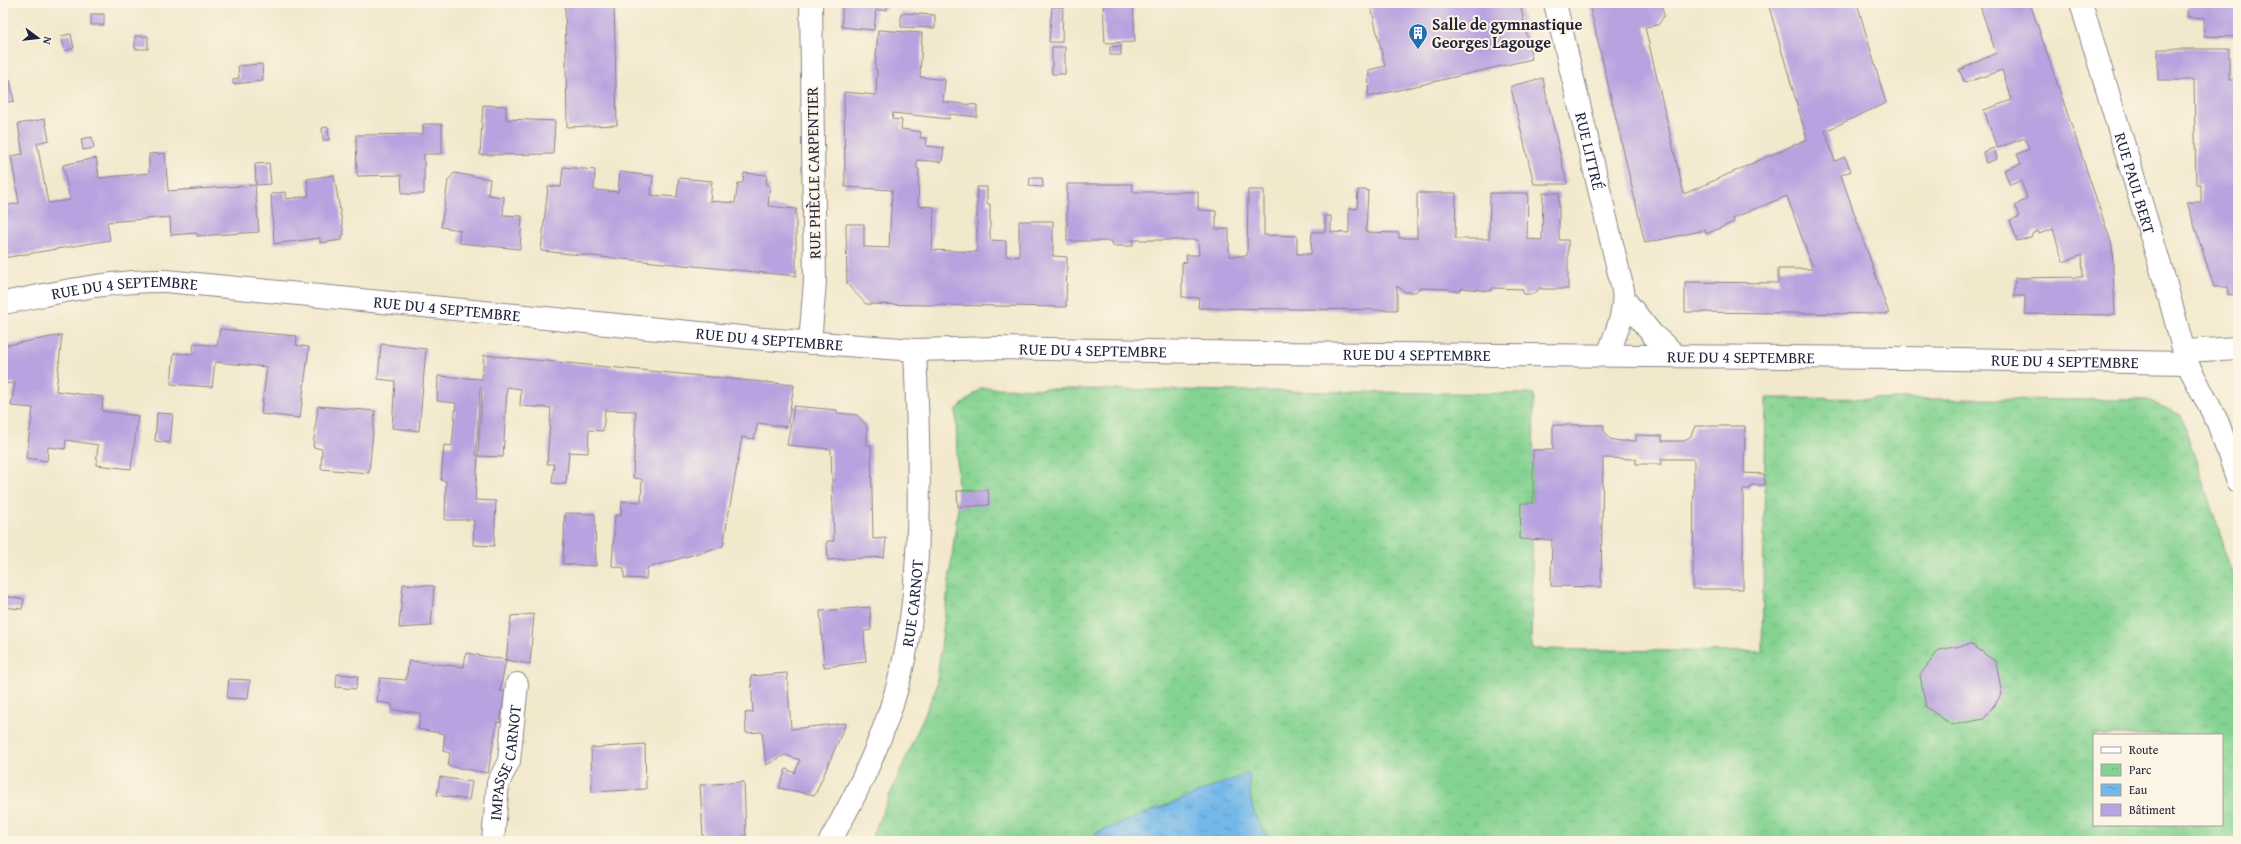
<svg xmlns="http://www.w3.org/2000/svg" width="2241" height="844" font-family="'Gentium Book Plus',serif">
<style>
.park{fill:url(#park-crowns);stroke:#547a66;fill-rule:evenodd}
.water{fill:url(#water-ripples);stroke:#4a6d92}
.building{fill:#b8a2df;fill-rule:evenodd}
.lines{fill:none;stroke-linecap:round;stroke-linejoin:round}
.minor-casing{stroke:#8a8584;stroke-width:24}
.minor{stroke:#fff;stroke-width:22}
.labels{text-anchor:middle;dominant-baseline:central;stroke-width:4;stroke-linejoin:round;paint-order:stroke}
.poi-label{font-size:16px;font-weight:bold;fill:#22223b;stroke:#fcf5e5;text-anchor:start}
.street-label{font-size:16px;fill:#22223b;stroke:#fcf5e5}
</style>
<defs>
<pattern id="park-crowns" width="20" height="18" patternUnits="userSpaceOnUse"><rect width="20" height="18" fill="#85d392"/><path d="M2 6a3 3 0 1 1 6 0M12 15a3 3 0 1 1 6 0" fill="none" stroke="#73b57f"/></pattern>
<pattern id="water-ripples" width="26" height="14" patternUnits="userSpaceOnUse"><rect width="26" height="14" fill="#73b8e9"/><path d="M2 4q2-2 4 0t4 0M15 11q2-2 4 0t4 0" fill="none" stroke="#5e95be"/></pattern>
</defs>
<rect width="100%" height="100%" fill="#fcf5e5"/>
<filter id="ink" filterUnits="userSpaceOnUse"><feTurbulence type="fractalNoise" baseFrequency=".025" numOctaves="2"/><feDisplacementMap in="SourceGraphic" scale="8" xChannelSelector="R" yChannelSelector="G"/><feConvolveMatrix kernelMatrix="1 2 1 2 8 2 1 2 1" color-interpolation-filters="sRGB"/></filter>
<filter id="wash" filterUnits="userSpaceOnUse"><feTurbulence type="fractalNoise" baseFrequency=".012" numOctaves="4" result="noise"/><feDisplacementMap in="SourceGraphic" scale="16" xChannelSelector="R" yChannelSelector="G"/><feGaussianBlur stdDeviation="0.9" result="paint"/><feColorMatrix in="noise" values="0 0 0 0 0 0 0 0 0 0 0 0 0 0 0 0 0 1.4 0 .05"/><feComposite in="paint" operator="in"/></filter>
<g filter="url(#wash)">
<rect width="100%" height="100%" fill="#f2e8cc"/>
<path class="park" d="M981 388 1534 394 1531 649 1762 652 1766 398 2147 400 2181 415 2238 589V841H870L936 688 958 507 956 410ZM2094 735H2222V825H2094Z"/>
<path class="water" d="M1249 773C1250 806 1252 814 1270 841H1094L1096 833Z"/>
<g id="blocks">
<path class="building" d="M565 3H614L617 125 567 127Z
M842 3H887V10H876L874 30 842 27Z
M1103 3H1133L1135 42 1105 43Z
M1370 3H1520L1532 59 1368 97 1369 70 1385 66Z
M1589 3H1661L1664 16 1658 25 1645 27 1684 194 1807 139 1768 3H1857L1886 103 1825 131 1835 161 1845 157 1851 171 1841 175 1889 314 1685 312V282L1778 283V269H1813L1787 196 1733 218 1734 222 1706 234 1705 230 1645 243Z
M1979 3H2030L2112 245 2115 315 2025 314V296H2014L2015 278 2083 277 2082 255 2063 262 2053 229 2039 234 2038 231 2033 233 2031 237 2017 241 2010 220 2019 217 2015 206 2027 198 2021 181 2010 185 2004 170 2021 164 2017 154 2029 149 2025 138 1997 148 1984 110 2012 100 2002 70 1965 83 1959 70 1996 53Z
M2188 3H2238V37L2204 36V18L2187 17Z
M1052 7H1063L1062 42H1049Z
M901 13 935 15V28L901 27Z
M91 14H104V25H91Z
M878 30 922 33 920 77 945 80 943 102 977 105V117L950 114 949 119 893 113 892 119 902 120 901 129 921 132 920 138H927L926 146 944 148 942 162 917 160V168L919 169 918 206 934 207 932 250 977 252V187H987V204H990V240L1006 241V256L1019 257V221H1053V256L1067 257 1066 307 866 304 847 284 846 224H864V247L889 248 892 190 845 187 844 92 876 95 877 70H875Z
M71 34 74 48 65 51 61 36Z
M135 36H148V49H135Z
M1121 46V55H1110V47Z
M1052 47H1065V74H1052Z
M2158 49H2229V80H2238V294L2228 295V287H2214L2187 202H2201V185H2196L2194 80H2158Z
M262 64 263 81 233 84V79L239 78 238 66Z
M1543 78 1546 94 1567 184H1534L1511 88V86Z
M10 80 14 101 3 103V81Z
M483 105 506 106V119L555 121 553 154 480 155Z
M45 119 49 140 37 143 48 203 70 200 63 165 96 158 99 178 149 173V154L165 153 168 191 255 185 259 232 197 236V233L171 235 170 217 107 222 110 240 3 258V206L19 203 11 156 23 154 18 124Z
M423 124H442V154H424V194H402L401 175 357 176 356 135 423 134Z
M328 127 329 140H323L322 128Z
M92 137 94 148 83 150 81 139Z
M1994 148 1997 159 1986 163 1983 152Z
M269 163 271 184 256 185 255 164Z
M563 167 595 170 594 190 618 192 620 172 653 176 651 195 677 197 679 178 712 181 710 201 735 203 738 183H743L744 173 767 175 766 185 770 186 768 206 796 209V276L541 251 548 186 561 187Z
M454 173 490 179 488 195 504 197 503 215 522 216 520 249 459 243 460 230 441 227 448 181Z
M334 175 344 235 342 236V240L320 243V238L274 244 271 194 285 192 286 199 309 196 307 179Z
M1030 178H1042L1043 187 1029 186Z
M1067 184H1132L1133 192H1198V210L1216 211V229H1229V256H1247L1248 190H1264V235L1297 236V254H1311L1312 232H1325V216H1331V232L1349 233V208L1357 209 1358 190H1368L1366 232 1399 233V238H1417V193H1456L1455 239H1489L1490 193H1528L1527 239 1542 240 1543 193H1559V240H1568V289H1541V287L1534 294H1524L1522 289 1493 288 1490 291 1462 288 1459 291H1451L1449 289 1420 288 1415 292H1405L1397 286V310L1198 308 1199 298 1182 297V263L1187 262 1186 255H1199L1198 240H1132L1133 246H1113L1112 241H1067Z
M220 329 297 336 296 345 309 347 300 418 261 414 267 367 215 362 212 387 171 384 174 353 193 354 194 343 217 346Z
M62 335 56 391 103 397 102 411 138 416 131 469 96 465 98 445 66 440 65 449 48 447 47 461 26 458 33 408 11 406 15 383 3 384V346Z
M381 344 426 349 419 431 392 428 395 381 378 379Z
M484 355 794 385 787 427 758 423 754 439 742 437 723 546 647 568 646 579 624 578V568L612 566 615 515H621L622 501 641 502 642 479 633 478 636 411 605 410 603 431 589 430 588 453 569 452 566 484 552 483 554 464H547L551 408 520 406 521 389 507 387 503 457 478 456 475 500 496 501 494 546 473 545 474 520H445L446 481 441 480 444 445 452 446 456 403 437 401 438 376 482 379ZM480 388H482L478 456 476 455Z
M318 406 375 411 369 473 321 469 322 449 313 447Z
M794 406 837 410V413L857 415 867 426V445H871L873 539 886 538 884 557 828 560 827 541H834L831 449 787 445Z
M157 413 173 414 170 443 155 441Z
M1553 425H1604V431L1610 439 1620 441H1636V435L1662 436V441H1684L1691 436 1695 426H1745L1744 473 1764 474 1765 485H1751L1750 489H1743V589H1693L1694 459H1661L1662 464H1636V459L1603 458 1601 587 1551 586 1552 540 1520 539 1521 503H1533V450H1553Z
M988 490 989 505 958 507 957 491Z
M565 513 595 514 596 566 563 564Z
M403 584 434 586 431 626 399 628Z
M3 596 24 599 22 609 3 607Z
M870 607 871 630 864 631 866 662 824 667 820 611Z
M534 614 530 664 506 660 511 616Z
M1971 644 1996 662 2002 694 1984 719 1952 725 1926 707 1920 675 1939 650Z
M466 653 506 660 500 691 505 692 500 723 497 722 488 773 448 766 450 753 443 751 445 734 418 729 421 713 392 710V704L377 702 380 678 406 680 409 661 464 667Z
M787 673 791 729 846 723 815 795 779 788 786 769 795 773 800 760 785 755 766 765 762 732 746 733 745 713 753 712 751 676Z
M337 674 358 676 356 689 336 687Z
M229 679 250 680 248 699 227 698Z
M645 744 646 789 592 792 591 748Z
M440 777 472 782 469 800 437 795Z
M744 782 746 836H742V841H698L697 837H703L700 785Z"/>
</g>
</g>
<g filter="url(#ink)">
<use href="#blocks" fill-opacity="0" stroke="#8a8584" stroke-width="1"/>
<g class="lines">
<defs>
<g id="minor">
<path id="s1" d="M1555 3 1623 290C1626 313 1615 334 1608 355"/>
<path id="s2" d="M2081 3 2166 285 2187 363 2218 423 2238 481"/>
<path d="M1624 299 1652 334 1677 356"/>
<path id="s3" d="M3 303C57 293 111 280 166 281L751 338 915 350 996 348 1253 353 1903 358 2187 363"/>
<path d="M810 343 815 281 811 3"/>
<path d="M2185 351 2238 348"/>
<path id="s4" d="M493 841 498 783 509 761 517 684"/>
<path id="s5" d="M830 841C864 782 893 717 906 650 924 554 919 447 915 350"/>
</g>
</defs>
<use href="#minor" class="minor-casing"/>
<use href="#minor" class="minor"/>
</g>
</g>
<defs>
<symbol id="building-pin" viewBox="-11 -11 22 30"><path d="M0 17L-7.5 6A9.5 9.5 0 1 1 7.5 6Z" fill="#1f6fb2" stroke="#fcf5e5"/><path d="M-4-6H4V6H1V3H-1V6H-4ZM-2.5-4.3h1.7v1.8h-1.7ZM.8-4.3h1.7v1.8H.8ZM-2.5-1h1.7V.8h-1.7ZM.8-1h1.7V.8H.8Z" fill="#fff"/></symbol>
</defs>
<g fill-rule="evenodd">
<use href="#building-pin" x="1407" y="22" width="22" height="30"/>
</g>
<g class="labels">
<g class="poi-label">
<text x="1432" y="24">Salle de gymnastique<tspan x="1432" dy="18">Georges Lagouge</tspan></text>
</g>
<g class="street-label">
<text stroke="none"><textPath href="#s1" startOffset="152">RUE LITTRÉ</textPath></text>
<text transform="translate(813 173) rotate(-91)">RUE PHÈCLE CARPENTIER</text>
<text stroke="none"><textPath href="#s2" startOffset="188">RUE PAUL BERT</textPath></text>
<text stroke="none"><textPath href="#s3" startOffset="123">RUE DU 4 SEPTEMBRE</textPath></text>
<text stroke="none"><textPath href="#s3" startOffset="447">RUE DU 4 SEPTEMBRE</textPath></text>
<text stroke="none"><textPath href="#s3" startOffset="771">RUE DU 4 SEPTEMBRE</textPath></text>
<text stroke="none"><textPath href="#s3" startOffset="1095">RUE DU 4 SEPTEMBRE</textPath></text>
<text stroke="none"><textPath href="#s3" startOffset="1419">RUE DU 4 SEPTEMBRE</textPath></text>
<text stroke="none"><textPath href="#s3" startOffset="1743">RUE DU 4 SEPTEMBRE</textPath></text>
<text stroke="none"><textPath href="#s3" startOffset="2067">RUE DU 4 SEPTEMBRE</textPath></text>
<text stroke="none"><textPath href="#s5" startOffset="254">RUE CARNOT</textPath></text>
<text stroke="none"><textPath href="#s4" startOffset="80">IMPASSE CARNOT</textPath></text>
</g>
</g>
<rect width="2241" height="844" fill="none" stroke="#fcf5e5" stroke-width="16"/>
<rect x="2093" y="734" width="130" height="92" fill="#fcf5e5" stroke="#a5a1a1"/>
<rect x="2101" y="747" width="20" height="6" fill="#ffffff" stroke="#a5a1a1"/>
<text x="2129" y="754" font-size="12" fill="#22223b">Route</text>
<rect x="2101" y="764" width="20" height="12" fill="url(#park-crowns)" stroke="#a5a1a1"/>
<text x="2129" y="774" font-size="12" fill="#22223b">Parc</text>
<rect x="2101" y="784" width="20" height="12" fill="url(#water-ripples)" stroke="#a5a1a1"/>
<text x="2129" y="794" font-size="12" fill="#22223b">Eau</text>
<rect x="2101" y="804" width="20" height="12" fill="#b8a2df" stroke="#a5a1a1"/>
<text x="2129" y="814" font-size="12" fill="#22223b">Bâtiment</text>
<g transform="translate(38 38) rotate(105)" stroke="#fcf5e5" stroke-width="3" paint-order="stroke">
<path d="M0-3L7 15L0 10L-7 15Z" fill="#22223b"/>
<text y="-6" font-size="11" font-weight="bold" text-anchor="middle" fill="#22223b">N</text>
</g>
</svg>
